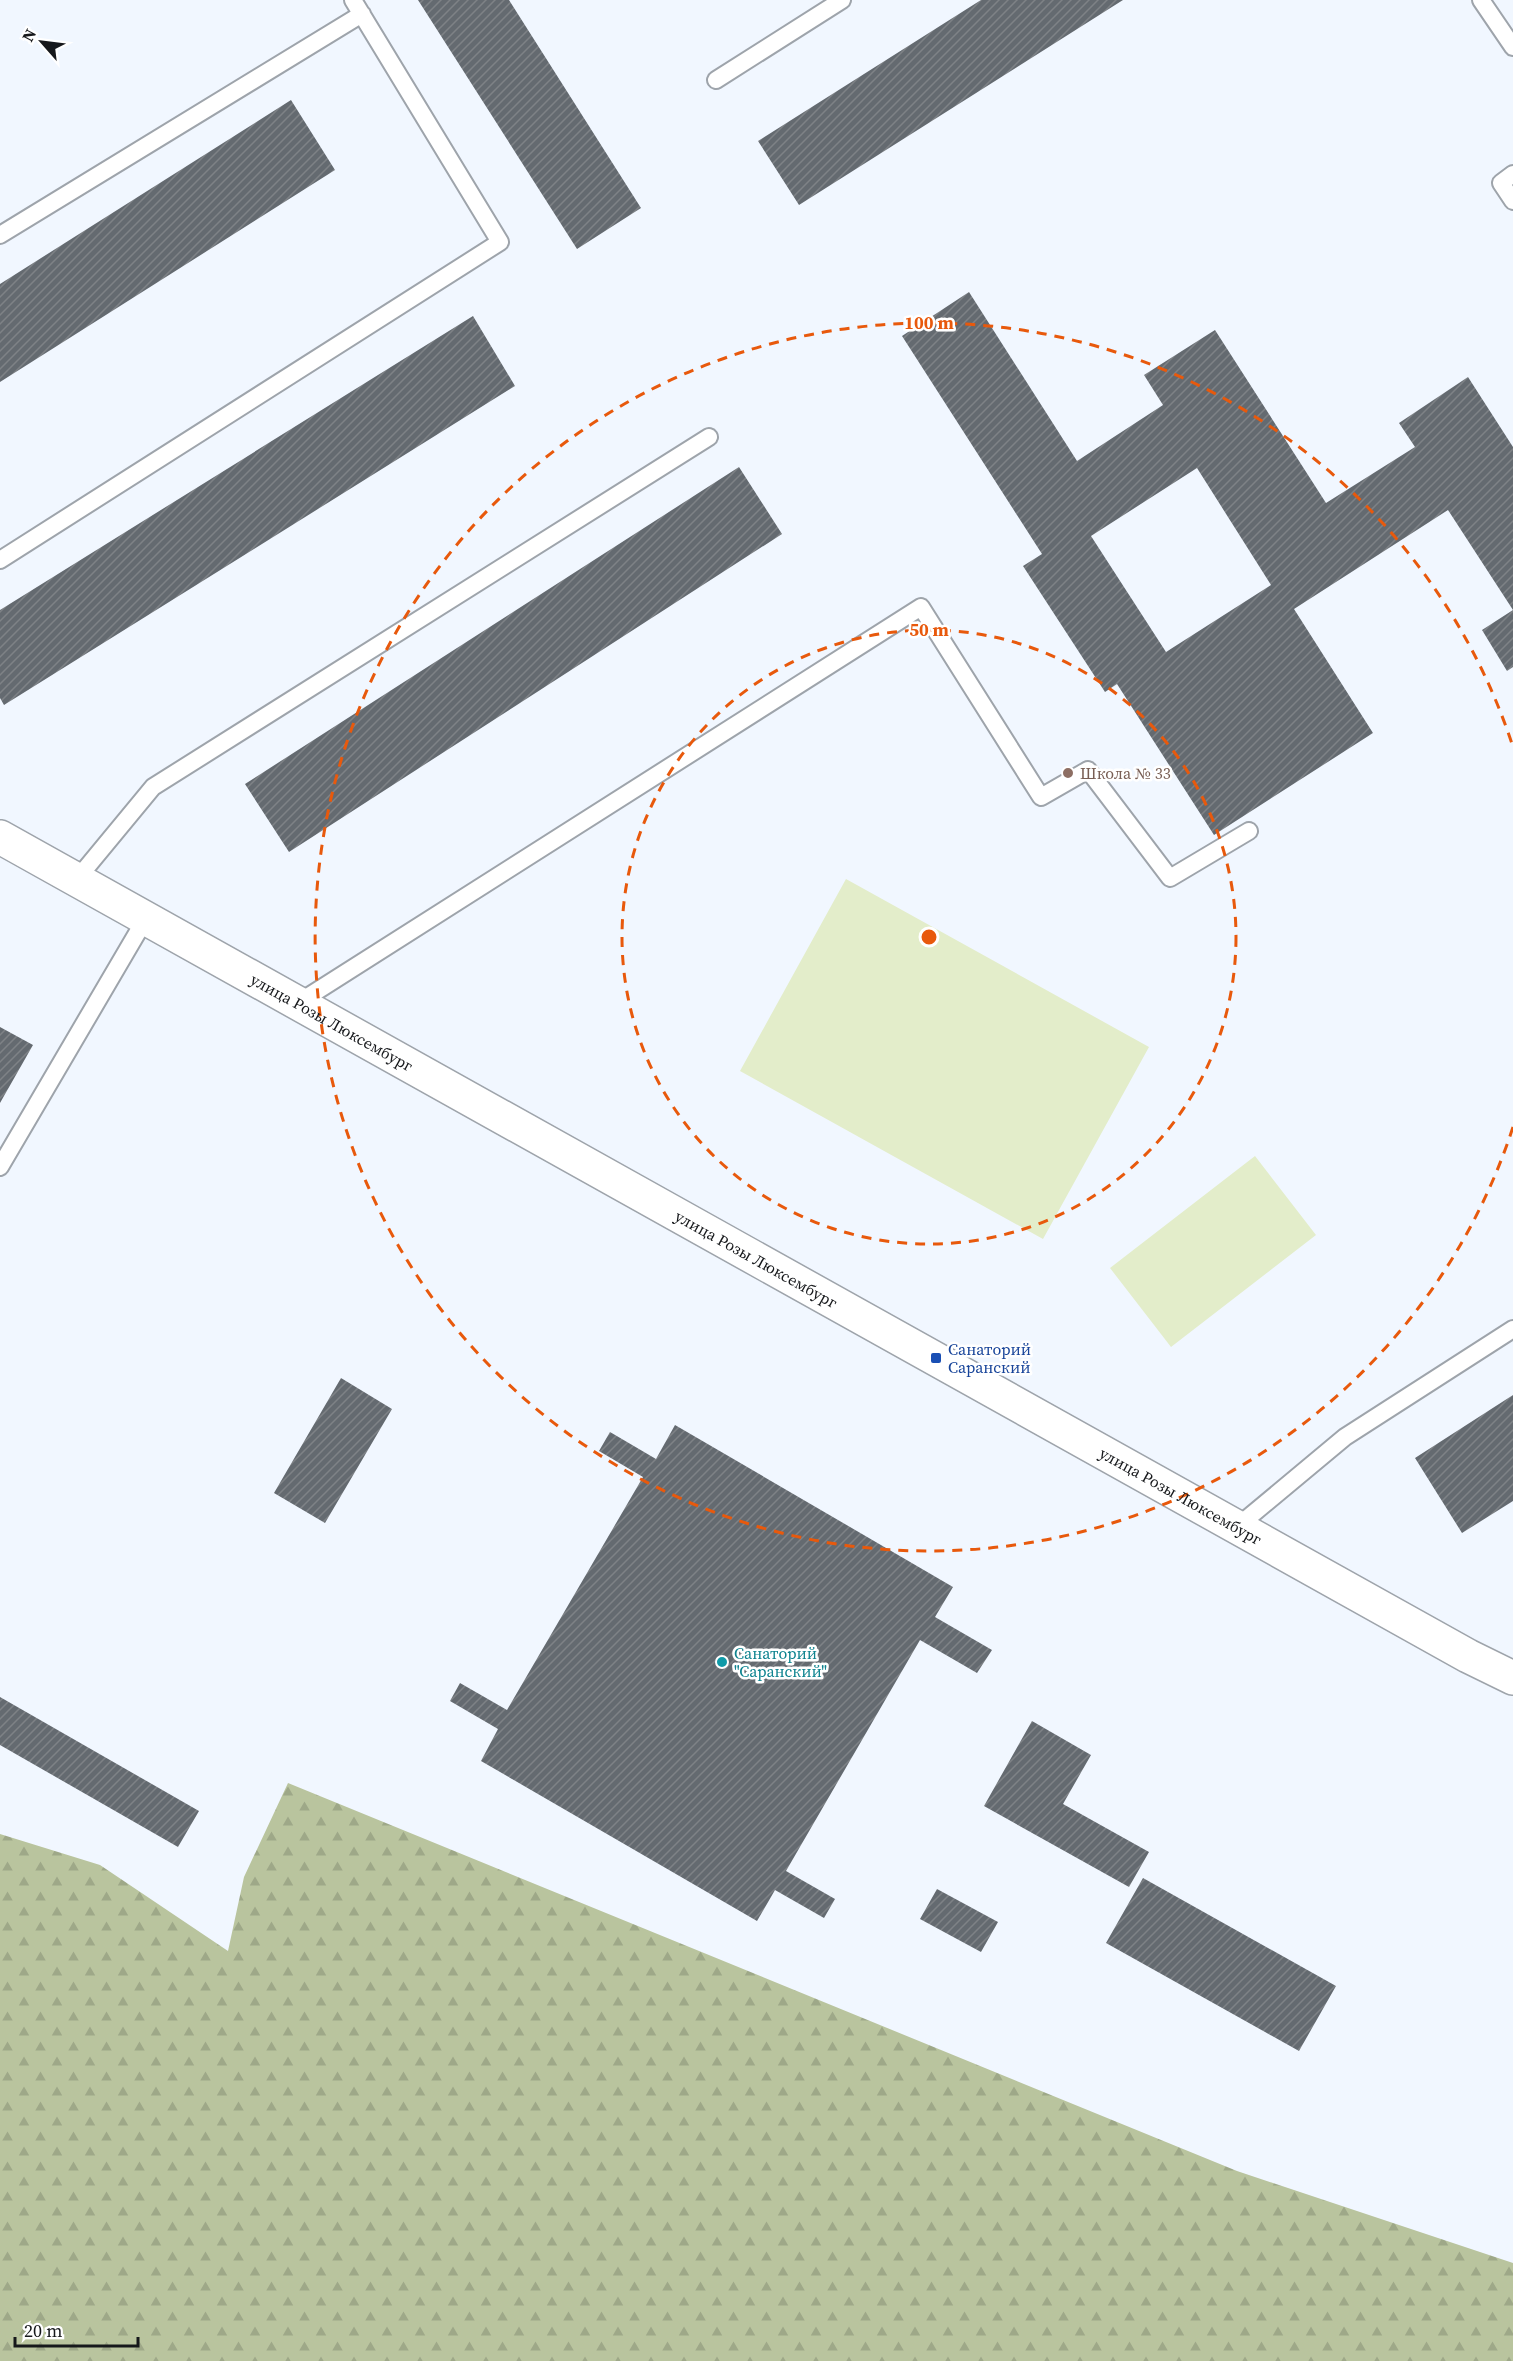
<svg xmlns="http://www.w3.org/2000/svg" width="1513" height="2361" font-family="'Source Serif 4',serif">
<style>
.forest{fill:url(#forest-firs)}
.pitch{fill:#e3edca}
.building{fill:url(#building-hatch);fill-rule:evenodd}
.lines{fill:none;stroke-linecap:round;stroke-linejoin:round}
.service-casing{stroke:#9ea4ab;stroke-width:20}
.minor-casing{stroke:#9ea4ab;stroke-width:36}
.service{stroke:#fff;stroke-width:16}
.minor{stroke:#fff;stroke-width:33}
.ring{fill:none;stroke:#e8590c;stroke-width:3;stroke-dasharray:10 8}
.education-dot{fill:#8d6e63;stroke:#fff;stroke-width:2}
.transit-dot{fill:#1a4fb4;stroke:#fff;stroke-width:2}
.culture-dot{fill:#0f9aa8;stroke:#fff;stroke-width:2}
.labels{text-anchor:middle;dominant-baseline:central;stroke-width:5;stroke-linejoin:round;paint-order:stroke}
.education-label{font-size:16px;fill:#785e54;stroke:#fff;text-anchor:start}
.street-label{font-size:16px;fill:#16181b;stroke:#fff}
.transit-label{font-size:16px;fill:#164399;stroke:#fff;text-anchor:start}
.culture-label{font-size:16px;fill:#0d838f;stroke:#fff;text-anchor:start}
.centre{fill:#e8590c;stroke:#fff;stroke-width:3}
.ring-label{font-size:18px;text-anchor:middle;font-weight:bold;fill:#e8590c;stroke:#fff;stroke-width:5;stroke-linejoin:round;paint-order:stroke}
</style>
<defs>
<pattern id="forest-firs" width="22" height="20" patternUnits="userSpaceOnUse" patternTransform="scale(1.5)"><rect width="22" height="20" fill="#b9c49e"/><path d="M5 1l3.5 6h-7zM16 11l3.5 6h-7z" fill="#9ea888"/></pattern>
<pattern id="building-hatch" width="6" height="6" patternUnits="userSpaceOnUse" patternTransform="scale(1.5)"><rect width="6" height="6" fill="#646a70"/><path d="M-1 1l2-2M0 6l6-6M5 7l2-2" fill="none" stroke="#7e8286"/></pattern>
</defs>
<rect width="100%" height="100%" fill="#f1f7ff"/>
<path class="forest" d="M288 1783 1237 2171 1513 2263V2361H0V1834L100 1865 228 1951 244 1877Z"/>
<path class="pitch" d="M846 879 1149 1047 1043 1239 740 1071Z
M1255 1156 1316 1235 1171 1347 1110 1268Z"/>
<path class="building" d="M418 0H509L641 208 577 249Z
M981 0H1123L799 205 758 141Z
M291 100 335 170 0 382V284Z
M969 292 1077 461 1163 405 1144 375 1215 330 1326 503 1415 447 1399 423 1468 377 1513 447V667L1507 671 1482 630 1513 610 1448 510 1294 609 1373 733 1214 835 1117 684 1105 692 1023 566 1042 554 902 336ZM1197 468 1271 585 1166 652 1091 536Z
M473 316 515 386 4 705 0 698V610Z
M739 467 782 534 289 852 245 784Z
M0 1027 33 1045 0 1103Z
M341 1378 392 1409 325 1523 274 1493Z
M1513 1395V1501L1462 1533 1415 1458Z
M675 1425 953 1587 935 1617 992 1650 977 1673 920 1640 786 1871 835 1899 824 1918 775 1890 757 1921 481 1761 498 1729 450 1701 460 1683 507 1710 643 1477 599 1451 610 1432 656 1459Z
M0 1697 199 1811 178 1847 0 1745Z
M1032 1721 1091 1755 1063 1804 1149 1852 1129 1887 984 1806Z
M1143 1878 1336 1986 1299 2051 1106 1943Z
M937 1889 998 1922 981 1952 920 1919Z"/>
<g class="lines">
<defs>
<path id="service" d="M1481 0 1513 47
M716 80 842 0
M1513 174 1501 183 1513 201
M0 235 362 14
M0 560 500 242 353 0
M77 879 153 787 709 437
M298 1003 921 607 1041 797 1088 770 1170 878 1249 831
M0 1167 146 918
M1237 1527 1345 1437 1513 1329"/>
<g id="minor">
<path id="s1" d="M0 837 1468 1656 1513 1678"/>
</g>
</defs>
<use href="#service" class="service-casing"/>
<use href="#minor" class="minor-casing"/>
<use href="#service" class="service"/>
<use href="#minor" class="minor"/>
</g>
<g class="ring">
<circle cx="929" cy="937" r="307"/>
<path d="M1513 1127A614 614 0 1 1 1513 747"/>
</g>
<circle class="education-dot" cx="1068" cy="773" r="6"/>
<rect class="transit-dot" x="930" y="1352" width="12" height="12" rx="3"/>
<circle class="culture-dot" cx="722" cy="1662" r="6"/>
<g class="labels">
<g class="education-label">
<text x="1080" y="773">Школа № 33</text>
</g>
<g class="street-label">
<text stroke="none"><textPath href="#s1" startOffset="380">улица Розы Люксембург</textPath></text>
<text stroke="none"><textPath href="#s1" startOffset="866">улица Розы Люксембург</textPath></text>
<text stroke="none"><textPath href="#s1" startOffset="1352">улица Розы Люксембург</textPath></text>
</g>
<g class="transit-label">
<text x="948" y="1349">Санаторий<tspan x="948" dy="18">Саранский</tspan></text>
</g>
<g class="culture-label">
<text x="734" y="1653">Санаторий<tspan x="734" dy="18">"Саранский"</tspan></text>
</g>
</g>
<circle cx="929" cy="937" r="9" class="centre"/>
<g class="ring-label">
<text x="929" y="329">100 m</text>
<text x="929" y="636">50 m</text>
</g>
<g transform="translate(42 42) rotate(298)" stroke="#ffffff" stroke-width="4.5" paint-order="stroke">
<path d="M0-4.5L10 22L0 15L-10 22Z" fill="#16181b"/>
<text y="-9" font-size="16" font-weight="bold" text-anchor="middle" fill="#16181b">N</text>
</g>
<path d="M15 2337v9h123v-9" fill="none" stroke="#16181b" stroke-width="3"/>
<text x="24" y="2337" font-size="18" fill="#16181b" stroke="#ffffff" stroke-width="4.5" paint-order="stroke">20 m</text>
</svg>
